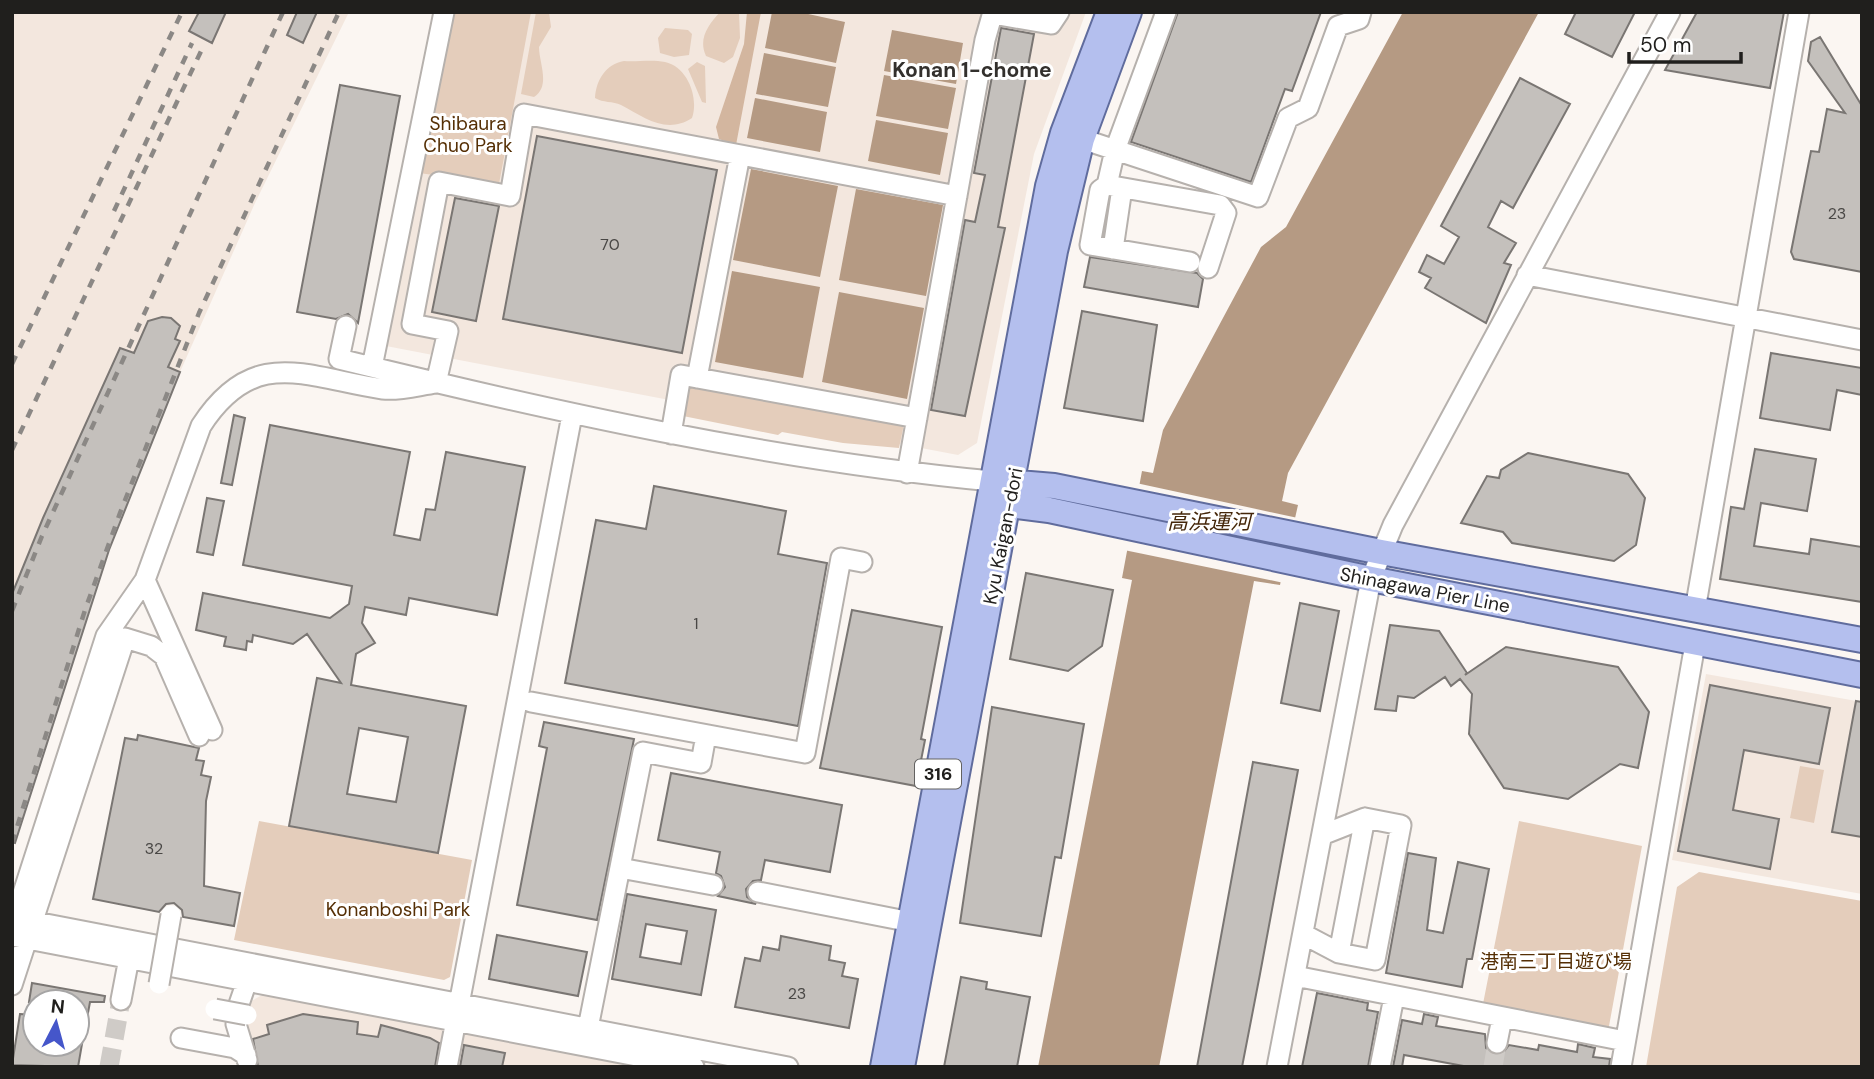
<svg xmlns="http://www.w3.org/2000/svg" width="1874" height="1079" font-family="'DM Sans','Noto Sans JP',sans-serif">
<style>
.built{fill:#f3e7de}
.green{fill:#e4cdbb}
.forest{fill:#d3b69f}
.water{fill:#b59a83}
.pier{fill:#fbf6f2}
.building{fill:#c4c0bc;stroke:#7a7673;stroke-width:2;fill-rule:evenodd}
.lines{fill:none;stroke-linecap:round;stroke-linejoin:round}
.minor-tunnel{stroke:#cfcbc7;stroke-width:19;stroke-dasharray:19 10;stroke-linecap:butt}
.minor-casing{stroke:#b6b1ad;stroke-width:23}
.major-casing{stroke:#606c9d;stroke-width:28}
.minor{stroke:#fff;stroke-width:19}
.major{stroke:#b4bfee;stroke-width:24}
.rail{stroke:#8b8885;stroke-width:4.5;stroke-dasharray:9 9;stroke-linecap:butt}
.minor-bridge-casing{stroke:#b6b1ad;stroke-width:23;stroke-linecap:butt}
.minor-bridge{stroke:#fff;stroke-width:19}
.labels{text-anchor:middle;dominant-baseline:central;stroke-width:6;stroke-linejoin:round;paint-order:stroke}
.number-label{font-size:16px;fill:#494745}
.shield{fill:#fff;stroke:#636261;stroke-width:2}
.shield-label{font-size:18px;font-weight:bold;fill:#201f1d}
.park-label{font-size:19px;fill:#552f05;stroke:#fff}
.street-label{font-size:19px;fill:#201f1d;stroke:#fff}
.neighbourhood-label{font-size:21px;font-weight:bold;fill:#33302d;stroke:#fff}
.water-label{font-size:21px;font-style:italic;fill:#442609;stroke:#fff}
</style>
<rect width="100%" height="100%" fill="#fbf6f2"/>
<path class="built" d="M12 12H349L255 203 180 372 109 550 12 850Z
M450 12H1086L1034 154 977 443 958 455 386 346Z
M1706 674 1862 702V894L1672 860Z
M264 994 646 1067H255L242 1023 246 1004Z"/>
<path class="green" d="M454 12H531L499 184 419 173Z
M536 12H549L551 27 539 47C539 63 551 86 534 97L521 94Z
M720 12H739L740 38 733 57 724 63 706 56C698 39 708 25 720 12Z
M665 28 688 30 692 34 689 55 674 57 660 53 658 38Z
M624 61C637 62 652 59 665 62 688 67 699 98 692 118 666 135 644 117 621 105 613 101 603 103 595 98 596 80 606 64 624 61Z
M697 62 705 66 706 103 702 102 688 69Z
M683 382 904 424 899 448 843 443 782 432 778 435 678 415Z
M1800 766 1824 770 1814 823 1790 818Z
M259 821 472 860 450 977 444 980 234 940Z
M1519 821 1642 846 1607 1037 1481 1014Z
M1699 872 1862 901V1067H1646L1677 887Z"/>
<path class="forest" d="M747 12H761L736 145 719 139 716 127 744 44Z"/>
<path class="water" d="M772 12H799L845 22 836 63 765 48Z
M1403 12H1539L1288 473 1282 501 1298 505 1280 585 1254 581 1159 1067H1038L1132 580 1122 578 1142 471 1153 473 1163 430 1261 247 1286 227Z
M892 30 963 43 956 84 884 71Z
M764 53 836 67 828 107 756 94Z
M884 75 956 88 948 129 876 116Z
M755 98 827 112 820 152 747 138Z
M876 120 948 133 940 175 868 161Z
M751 169 838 186 820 277 733 260Z
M856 189 943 205 926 296 839 280Z
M732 271 820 287 803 378 715 362Z
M839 292 924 308 907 399 822 382Z"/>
<path class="pier" d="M1136 483 1298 518 1284 583 1124 550Z"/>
<path class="building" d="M199 12H226L212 43 189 31Z
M297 12H317L303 43 287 35Z
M1178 12H1321L1292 91 1285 89 1251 182 1131 142Z
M1576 12H1635L1612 57 1565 34Z
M1697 12H1784L1770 88 1665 70Z
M1001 28 1034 34 998 227 1005 228 965 416 931 410 965 220 975 222 985 175 974 173Z
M1820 37 1862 106V272L1794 259 1791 252 1811 151 1819 152 1827 109 1845 113 1808 61 1811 42Z
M1520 78 1570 104 1513 208 1501 201 1488 227 1516 243 1504 263 1511 265 1486 323 1425 288 1431 278 1419 272 1427 255 1444 264 1459 237 1441 226Z
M340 85 400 96 358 323 348 314 336 319 297 312Z
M537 136 717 170 682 353 503 319Z
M455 198 499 206 476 321 432 312Z
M1090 257 1197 273 1203 279 1198 307 1084 287Z
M1082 311 1157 325 1143 421 1064 408Z
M162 317 171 318 180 326 175 339 180 341 168 367 180 372 109 550 15 843 12 842V594L43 518 120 348 134 353 148 321Z
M1771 353 1862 368V395L1837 390 1830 430 1760 418Z
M234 415 245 418 232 485 221 483Z
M270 425 410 452 394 535 420 540 426 509 435 510 446 452 525 467 497 615 409 598 406 615 365 607 362 623 375 643 356 654 351 685 466 706 438 853 289 826 317 678 341 683 307 634 293 644 253 635 252 642 247 641 246 650 224 646 226 637 196 630 203 593 330 618 349 604 352 586 243 565ZM359 728 408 737 396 802 347 794Z
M1755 449 1816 459 1807 511 1761 503 1754 546 1809 554 1811 539 1862 547V602L1720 579 1731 507 1744 509Z
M1528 453 1628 474 1645 498 1636 545 1614 561 1512 543 1503 532 1461 523 1487 476 1499 478 1501 470Z
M654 486 786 511 778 554 827 563 798 726 565 683 596 520 646 529Z
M207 498 224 501 213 555 197 552Z
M1026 573 1113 590 1102 646 1068 671 1010 659Z
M1300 603 1339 611 1320 711 1281 703Z
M852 610 942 627 921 739 925 740 916 786 820 768Z
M1390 625 1439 631 1467 673 1465 675 1506 647 1618 667 1649 712 1638 768 1620 764 1568 799 1504 788 1469 734 1472 694 1460 679 1451 686 1445 677 1414 698 1398 696 1396 711 1375 709Z
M1710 685 1830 708 1819 764 1744 750 1733 810 1779 819 1770 869 1678 851Z
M1856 701 1862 702V837L1832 832Z
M992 707 1084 724 1061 858 1055 857 1041 936 960 923Z
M544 722 634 739 597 920 517 905 547 748 539 746Z
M138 735 199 748 196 760 204 761 201 775 211 777 206 801 204 886 240 893 234 926 183 917 182 910 174 903 166 904 159 912 93 899 125 738 137 740Z
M1253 762 1298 770 1260 974 1242 1067H1197Z
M671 773 842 805 830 872 765 860 761 880 753 881 746 889 747 897 756 904 718 896 725 887 721 876 716 873 720 852 658 840Z
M1408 853 1436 858 1427 930 1443 933 1458 862 1489 869 1472 959H1467L1462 987 1386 973Z
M627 894 716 910 701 995 612 979ZM646 924 687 931 681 964 640 957Z
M497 935 587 952 578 996 489 979Z
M781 936 831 946 829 960 845 963 842 976 858 979 849 1028 735 1007 745 958 760 961 763 947 779 950Z
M961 977 987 982 986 989 1030 997 1017 1067H944Z
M32 983 105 996 104 1002H90L83 1040H77V1002H29Z
M1317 993 1368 1003 1367 1010 1378 1012 1368 1067H1302Z
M20 1014 35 1015V1044H82L78 1067 12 1065Z
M303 1014 358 1022 357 1034 378 1037 381 1025 430 1038 439 1043 435 1067H258L253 1039 269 1034 267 1025Z
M1424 1014 1438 1017 1436 1026 1485 1034 1486 1048 1494 1055 1502 1054 1509 1045 1538 1050 1539 1045 1577 1052 1578 1044 1595 1048 1593 1057 1610 1059 1609 1067H1469L1404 1055 1402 1067H1393L1402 1020 1422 1024Z
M464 1045 505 1053 502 1067H460Z"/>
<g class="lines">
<path class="minor-tunnel" d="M109 1067 121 1000
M1493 1067 1497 1043"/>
<defs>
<path id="minor" d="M1166 12 1115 150 1107 185 1220 205 1226 213 1208 268
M993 14 1051 24 1059 12
M1082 139 1258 197 1288 118 1308 108 1338 26 1359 19 1361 12
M1107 185 1100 190 1090 245 1190 262
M1113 249 1122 188
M1527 275 1862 340
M346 326 339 359C554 412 771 460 992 481
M372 367 444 12
M697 378 740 155
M436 383 448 331 412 324 439 182 510 196 524 114 957 196
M671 434 681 375 917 418
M907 473 985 40 993 12
M145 580 212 730
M1695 610 1799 12
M531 702 805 753 841 558 862 562
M620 868 713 885
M758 892 911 922
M15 918 788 1067
M12 927 106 636 145 580 201 426C254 344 307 378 383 389 400 391 420 385 436 383
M1303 934 1339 953 1375 960 1401 825 1365 818 1322 835
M12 936 694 1067
M1339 953 1365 818
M1295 976 1625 1041
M12 985 125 638 151 646 164 656 199 736
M121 1000 129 958
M238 1007 247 981
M236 1024 247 1060
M588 1028 643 752 701 763 706 735
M181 1038 235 1048 246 1055
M1497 1043 1502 1018
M447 1067 572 415
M1277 1067 1371 579 1393 525 1670 12
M1380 1067 1394 997
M1621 1067 1695 644"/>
<path id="major" d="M996 481 1054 486 1381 552 1862 640
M994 503 1049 510 1371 579 1862 675
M883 1067 1048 186 1063 133 1109 12
M902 1067 1055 251 1082 139 1129 12"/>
</defs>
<use href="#minor" class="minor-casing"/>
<use href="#major" class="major-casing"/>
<use href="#minor" class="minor"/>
<use href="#major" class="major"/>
<path class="rail" d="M114 211 192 43
M12 364 182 12
M12 450 203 47
M12 611 42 536 283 12
M12 843 85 610 120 513 199 313 339 12"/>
<defs>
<path id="minor-bridge" d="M159 984 171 915
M215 1009 247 1015"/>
</defs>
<use href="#minor-bridge" class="minor-bridge-casing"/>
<use href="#minor-bridge" class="minor-bridge"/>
</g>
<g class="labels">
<g class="number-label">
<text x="1837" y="213">23</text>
<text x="610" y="244">70</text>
<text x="696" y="623">1</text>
<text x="154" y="848">32</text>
<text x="797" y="993">23</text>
</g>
<rect class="shield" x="915" y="759.5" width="46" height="29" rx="5"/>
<g class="shield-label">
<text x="938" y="774">316</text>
</g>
<g class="park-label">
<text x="468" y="123">Shibaura<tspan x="468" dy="22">Chuo Park</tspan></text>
<text x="398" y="909">Konanboshi Park</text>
<text x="1556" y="961">港南三丁目遊び場</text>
</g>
<g class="street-label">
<text transform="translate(1003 536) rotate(-79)">Kyu Kaigan-dori</text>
<text transform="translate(1425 590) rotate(11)">Shinagawa Pier Line</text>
</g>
<g class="neighbourhood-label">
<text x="972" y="70">Konan 1-chome</text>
</g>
<g class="water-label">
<text x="1209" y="522">高浜運河</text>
</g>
</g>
<rect width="1874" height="1079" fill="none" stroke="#201f1d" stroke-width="28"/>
<g transform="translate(56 1023) rotate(6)"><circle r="33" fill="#ffffff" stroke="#a6a5a5" stroke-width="2"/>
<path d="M0-5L12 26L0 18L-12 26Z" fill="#4556ca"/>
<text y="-10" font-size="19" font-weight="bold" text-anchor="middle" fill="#201f1d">N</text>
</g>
<path d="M1629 52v10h112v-10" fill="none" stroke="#201f1d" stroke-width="3.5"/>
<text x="1640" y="52" font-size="21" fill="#201f1d" stroke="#ffffff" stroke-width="5" paint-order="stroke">50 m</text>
</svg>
